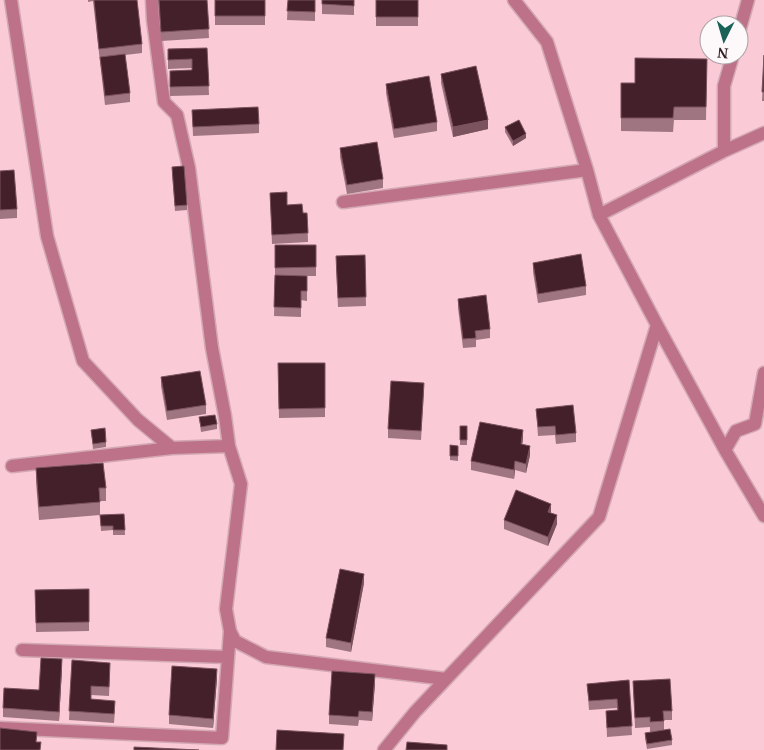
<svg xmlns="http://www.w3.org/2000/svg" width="764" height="750" font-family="'Noto Serif',serif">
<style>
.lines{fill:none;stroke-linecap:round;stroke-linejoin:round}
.minor-casing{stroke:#d2a8b3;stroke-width:15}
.minor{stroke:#be728a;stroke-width:12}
.wall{fill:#9f7581}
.shaded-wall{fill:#7b535f}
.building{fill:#44202b;stroke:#7b535f}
</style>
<rect width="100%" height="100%" fill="#facad7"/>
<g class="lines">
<defs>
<path id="minor" d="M11 0 47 236 83 361 138 420 172 448 229 446 241 484 226 609 230 631 235 641 266 657 446 679
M152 0 153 20 164 102 177 115 189 168 212 348 225 416 229 446
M514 0 547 42 587 170 599 215 657 325 725 450 764 516
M739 32 748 0
M724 151V86L733 55
M343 202 587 170
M599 215 724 151 764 133
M725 450 736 431 755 424 764 373
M12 466 172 448
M22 650 227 657
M0 728 222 738 230 631
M384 750 415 712 599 517 657 325"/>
</defs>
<use href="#minor" class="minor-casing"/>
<use href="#minor" class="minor"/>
</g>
<path class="wall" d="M88 0H137L142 44V53L125 55 130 93V102L105 105 93 1 88 2Z
M158 0H207L209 38 161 41Z
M215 0H265V25H215Z
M288 0H315V21L287 20Z
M322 0H354V15L322 14Z
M376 0H418V26H376Z
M207 48 209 95 170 96V71L192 70V68L168 69V49Z
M764 55V101H762Z
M707 59 706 120H674L673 132 621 131V83H635Z
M441 74 488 129 453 137 441 83Z
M386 84 437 122V131L394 138 386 93Z
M192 110 259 124V133L193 136Z
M505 127 526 138 513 146 505 132Z
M340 148 383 179V188L347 194 340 157Z
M0 171 17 209V218L0 219Z
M172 171 187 205V210L175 211Z
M270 193 287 205 303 213H307L308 242 272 244Z
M275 245H316V276H307V301L301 300V317L274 316 275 277Z
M365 255 366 306 338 307 336 265Z
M533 263 586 286V295L538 303 533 272Z
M458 299 490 329V338L476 340V347L463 348 458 308Z
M278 363H325V417L279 418Z
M161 377 206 405V414L167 420 161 386Z
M424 392 421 440 388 438V429Z
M536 409 576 433V442L556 444 555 435 538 436Z
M199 417 217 424V429L201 432Z
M460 426H467V445H460Z
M91 430 106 442V447L93 449Z
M523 439 522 444 530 455 526 473 515 470 514 479 471 470V461Z
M450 445 458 446V461L450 460Z
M36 468 106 488V501H100V515L39 520 36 482Z
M551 513 557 524 548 546 504 529V520Z
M124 514 125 535H113V530L101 531 100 515Z
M364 583 351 652 326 647V638Z
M89 589V631L36 632 35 590Z
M72 660 110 672 109 696 91 695V699L115 710 114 723 69 720Z
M62 668 59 721 3 717V708L39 690Z
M217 678 213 728 169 724V715Z
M629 680 632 735 607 737 606 711 617 710V708L589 710 587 684Z
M633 681 672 711V720H664V730L672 740V745L647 749 645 738V733L656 731 650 732V727L635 728Z
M375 683 372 721 359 720 358 726 329 724V715Z"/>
<path class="shaded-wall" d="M488 120V129L453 137V127Z
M526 134V138L513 146V141Z
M523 430V439L521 453V444Z
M530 446V455L526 473V464Z
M515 461V470L514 479V470Z
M551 504V513L548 512Z
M557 515V524L548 546V537Z
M364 574V583L351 652V643Z
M62 659V668L59 721V712Z
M217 669V678L213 728V719Z
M375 674V683L372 721V712Z"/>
<path class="building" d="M94 0H137L142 44 99 49Z
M159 0H207L209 29 161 32Z
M215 0H265V16H215Z
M288 0H315V12L287 11Z
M322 0H354V6L322 4Z
M376 0H418V17H376Z
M207 48 209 86 170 87V71L192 70V59L168 60V49Z
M125 54 130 93 105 96 100 57Z
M764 55V92H762Z
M635 58 707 59 706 107H674L673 118H621V83H635Z
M476 66 488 120 453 127 441 74Z
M429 76 437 122 394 129 386 84Z
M258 107 259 124 193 127 192 110Z
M519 120 526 134 513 141 505 127Z
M377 142 383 179 347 185 340 148Z
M184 166 187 205 175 206 172 167Z
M14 170 17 209 0 210V171Z
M287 192V205L302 204 303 213H307L308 233 272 235 270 193Z
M275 245H316V267L275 268Z
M581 254 586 286 538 294 533 263Z
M365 255 366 297 338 298 336 256Z
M275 275 307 276V291H301V308L274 307Z
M486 295 490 329 475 331 476 338 463 339 458 299Z
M278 363H325V408L279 409Z
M200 371 206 405 167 411 161 377Z
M391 381 424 383 421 431 388 429Z
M573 405 576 433 556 435 555 426 538 427 536 409Z
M215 415 217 424 201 427 199 417Z
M480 422 523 430 521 444 530 446 526 464 515 461 514 470 471 461Z
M460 426H467V440H460Z
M105 428 106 442 93 444 91 430Z
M450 445 458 446V456H450Z
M103 463 106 488H99L100 502 39 507 36 468Z
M516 490 551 504 548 512 557 515 548 537 504 520Z
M124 514 125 530H113V526H101L100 515Z
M340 569 364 574 351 643 326 638Z
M89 589V622L36 623 35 590Z
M41 658 62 659 59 712 3 708 4 688 39 690Z
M72 660 110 663 109 687 91 686V699L115 701 114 714 69 711Z
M172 666 217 669 213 719 169 715Z
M332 671 375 674 372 712 359 711 358 717 329 715Z
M670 679 672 711H663L664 721 650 722V717L635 718 633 681Z
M629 680 632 726 607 728 606 711 618 710 617 699 589 701 587 684Z
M0 728 37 732 36 742H41L40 750H0Z
M670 729 672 740 647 744 645 733Z
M277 730 344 734 343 750H276Z
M407 742 447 745V750H406Z
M134 747 199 750H134Z"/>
<g transform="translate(724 40) rotate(185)"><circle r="24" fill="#fdf8fa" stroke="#aca2a5"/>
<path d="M0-4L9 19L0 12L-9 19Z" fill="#1a6257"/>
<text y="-8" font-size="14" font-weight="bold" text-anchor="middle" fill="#322025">N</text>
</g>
</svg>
